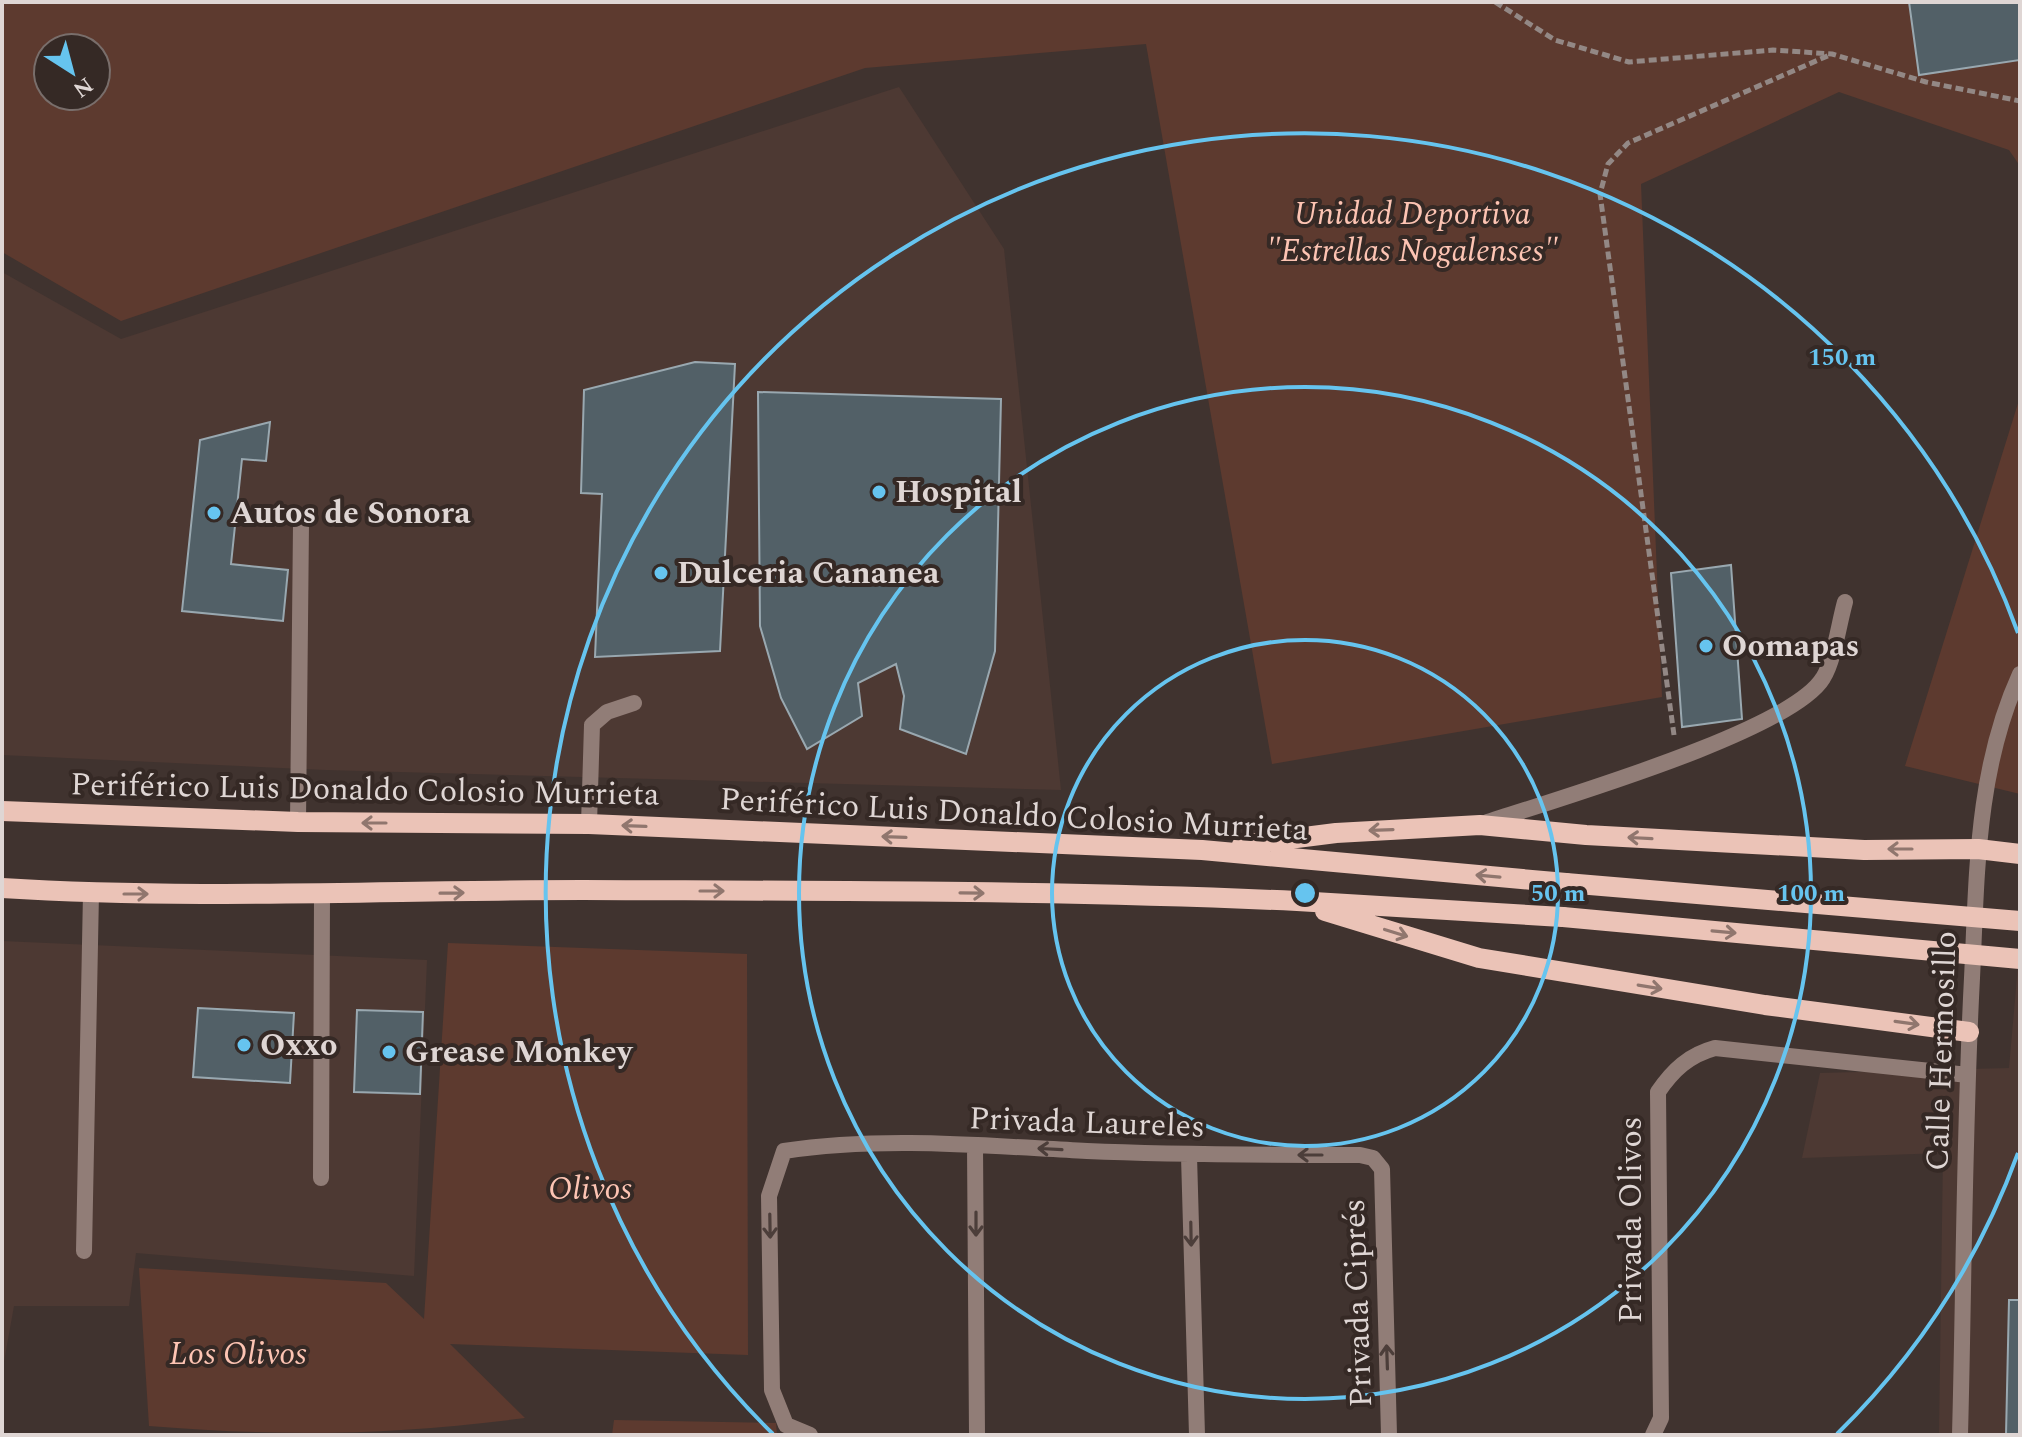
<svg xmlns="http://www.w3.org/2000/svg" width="2022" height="1437" font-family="Spectral,serif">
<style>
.built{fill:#4d3933}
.green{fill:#5d3a2f;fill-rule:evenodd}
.building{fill:#526067;stroke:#99a8b0;stroke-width:2}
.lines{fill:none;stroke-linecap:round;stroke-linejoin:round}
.path{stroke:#938885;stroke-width:5;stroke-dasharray:8 4;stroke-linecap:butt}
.service{stroke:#917d77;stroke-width:16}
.minor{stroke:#917d77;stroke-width:16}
.primary{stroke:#ebc3b7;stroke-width:20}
.primary-bridge{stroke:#ebc3b7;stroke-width:20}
.oneway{stroke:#90766e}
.oneway2{stroke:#4c3e3a}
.ring{fill:none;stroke:#66c4ef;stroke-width:4}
.poi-dot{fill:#66c4ef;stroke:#352925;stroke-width:3}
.labels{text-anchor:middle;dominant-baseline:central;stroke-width:8;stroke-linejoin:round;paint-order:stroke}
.park-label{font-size:32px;font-style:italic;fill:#fdc4b3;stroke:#352925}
.poi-label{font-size:32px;font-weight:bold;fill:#dfd6d4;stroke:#352925;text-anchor:start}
.street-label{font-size:32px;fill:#dfd6d4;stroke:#352925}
.centre{fill:#66c4ef;stroke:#352925;stroke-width:4}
.ring-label{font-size:24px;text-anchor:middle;font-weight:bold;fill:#66c4ef;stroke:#352925;stroke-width:8;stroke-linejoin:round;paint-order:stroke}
</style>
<rect width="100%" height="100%" fill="#40332f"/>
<path class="built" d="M899 87 1004 249 1061 790 326 770 2 755V272L121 339Z
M2 941 427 960 414 1276 136 1253 129 1306H14L2 1373Z
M2020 943V1435H1939L1943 1153 1802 1158 1820 1073 2009 1068Z"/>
<path class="green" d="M2 2H2020V166L2009 150 1839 92 1641 184 1662 697 1272 764 1146 44 865 68 121 321 2 252ZM48 48H96V96H48Z
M2020 397V794L1905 766Z
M448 943 747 954 748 1355 450 1344 525 1418C393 1435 282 1437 149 1426L139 1268 386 1283 424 1319Z
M614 1420 776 1423 777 1435H612Z"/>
<path class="building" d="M1909 2H2020V60L1919 75Z
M695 362 735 364 720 651 595 657 602 494 581 493 584 390Z
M758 392 1001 399 995 651 966 754 900 729 904 696 896 664 858 683 862 716 807 749 781 698 760 626Z
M270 422 266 461 242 459 231 564 288 570 283 621 182 611 200 440Z
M1731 565 1742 719 1682 727 1671 573Z
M198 1008 294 1013 290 1083 193 1077Z
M357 1010 423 1012 420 1094 354 1092Z
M2009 1300H2020V1435H2006Z"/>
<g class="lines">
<path class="path" d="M1495 2 1555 40 1629 62 1773 50 1832 54 1926 82 2020 101
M1674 735 1600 194 1608 164 1628 143 1832 54"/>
<path class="service" d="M298 822 301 524
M1485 823C1553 800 1790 732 1823 678 1834 661 1839 623 1845 602
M589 824 592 725 607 712 634 703
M321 1178 322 895
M84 1251 91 893"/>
<path class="minor" d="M975 1146 977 1435
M1189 1156 1197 1435
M810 1435 786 1425 772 1390 769 1196 784 1151C883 1136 987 1146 1087 1151 1178 1155 1269 1155 1360 1155L1373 1158 1382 1169 1389 1435
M1653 1435 1661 1418 1658 1092C1673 1070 1689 1055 1715 1048L1968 1075
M1960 1435C1964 1283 1964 1130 1972 978 1977 875 1976 770 2020 674"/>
<path class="primary" d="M2 811 298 822 589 824 1202 850 1566 883
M1242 845 1336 833 1480 825 1586 835 1864 850 1978 849 2020 854
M2 888C196 900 389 890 583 890 820 891 1059 890 1297 901 1385 906 1474 912 1563 917
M1325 911 1479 958 1765 1005 1969 1032"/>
<path class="primary-bridge" d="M1566 883 2020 921
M1563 917 2020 959"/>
</g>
<defs><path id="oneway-shaft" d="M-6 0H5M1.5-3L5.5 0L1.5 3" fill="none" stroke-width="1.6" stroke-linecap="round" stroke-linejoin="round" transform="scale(2)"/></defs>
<g class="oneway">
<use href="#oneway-shaft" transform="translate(374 823) rotate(-180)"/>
<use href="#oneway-shaft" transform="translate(634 826) rotate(-178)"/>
<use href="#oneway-shaft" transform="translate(1381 830) rotate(178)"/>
<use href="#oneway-shaft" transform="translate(894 837) rotate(-178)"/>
<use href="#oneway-shaft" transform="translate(1640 838) rotate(-177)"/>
<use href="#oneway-shaft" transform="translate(1900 849) rotate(180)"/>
<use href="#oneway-shaft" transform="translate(1488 876) rotate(-175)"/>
<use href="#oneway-shaft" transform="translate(712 891)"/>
<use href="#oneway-shaft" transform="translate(452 893) rotate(-1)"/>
<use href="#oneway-shaft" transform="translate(972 893) rotate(1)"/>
<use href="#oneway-shaft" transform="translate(136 894)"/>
<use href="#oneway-shaft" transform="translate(1724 932) rotate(5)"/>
<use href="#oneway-shaft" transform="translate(1396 933) rotate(17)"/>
<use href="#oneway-shaft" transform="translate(1650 987) rotate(9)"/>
<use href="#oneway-shaft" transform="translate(1907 1023) rotate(8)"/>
</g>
<g class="oneway2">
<use href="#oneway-shaft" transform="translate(1050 1149) rotate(-177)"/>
<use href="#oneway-shaft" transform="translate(1310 1155) rotate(180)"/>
<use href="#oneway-shaft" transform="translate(976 1224) rotate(90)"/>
<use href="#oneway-shaft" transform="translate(770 1226) rotate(89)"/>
<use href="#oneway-shaft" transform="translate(1191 1234) rotate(89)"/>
<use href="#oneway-shaft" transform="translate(1387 1357) rotate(-92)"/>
</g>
<g class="ring">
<circle cx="1305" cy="893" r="253"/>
<circle cx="1305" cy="893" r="506"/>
<path d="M2018 1153A759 759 0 0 1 1837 1434M773 1434A759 759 0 1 1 2018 633"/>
</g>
<g class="poi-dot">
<circle cx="879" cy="492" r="8"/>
<circle cx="214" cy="513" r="8"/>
<circle cx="661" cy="573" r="8"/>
<circle cx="1706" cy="646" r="8"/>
<circle cx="244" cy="1045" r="8"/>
<circle cx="389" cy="1052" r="8"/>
</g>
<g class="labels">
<g class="park-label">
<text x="1412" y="214">Unidad Deportiva<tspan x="1412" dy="37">"Estrellas Nogalenses"</tspan></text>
<text x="590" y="1189">Olivos</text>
<text x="238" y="1354">Los Olivos</text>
</g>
<g class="poi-label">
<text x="895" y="492">Hospital</text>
<text x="230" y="513">Autos de Sonora</text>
<text x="677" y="573">Dulceria Cananea</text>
<text x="1722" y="646">Oomapas</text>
<text x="260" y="1045">Oxxo</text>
<text x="405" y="1052">Grease Monkey</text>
</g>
<g class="street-label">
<text transform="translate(365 790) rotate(1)">Periférico Luis Donaldo Colosio Murrieta</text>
<text transform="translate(1014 815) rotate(3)">Periférico Luis Donaldo Colosio Murrieta</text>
<text transform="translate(1942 1051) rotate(-88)">Calle Hermosillo</text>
<text transform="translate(1087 1123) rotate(2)">Privada Laureles</text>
<text transform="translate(1631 1220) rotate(-90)">Privada Olivos</text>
<text transform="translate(1358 1303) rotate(-92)">Privada Ciprés</text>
</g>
</g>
<circle cx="1305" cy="893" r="12" class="centre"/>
<g class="ring-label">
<text x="1842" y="365">150 m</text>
<text x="1558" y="901">50 m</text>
<text x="1811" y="901">100 m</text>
</g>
<rect width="2022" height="1437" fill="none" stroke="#dfd6d4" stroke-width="8"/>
<g transform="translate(72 72) rotate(144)"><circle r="38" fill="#352925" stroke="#796e6b" stroke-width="2"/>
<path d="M0-6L14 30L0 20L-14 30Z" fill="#66c4ef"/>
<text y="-12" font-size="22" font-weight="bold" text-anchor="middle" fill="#dfd6d4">N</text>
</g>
</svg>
